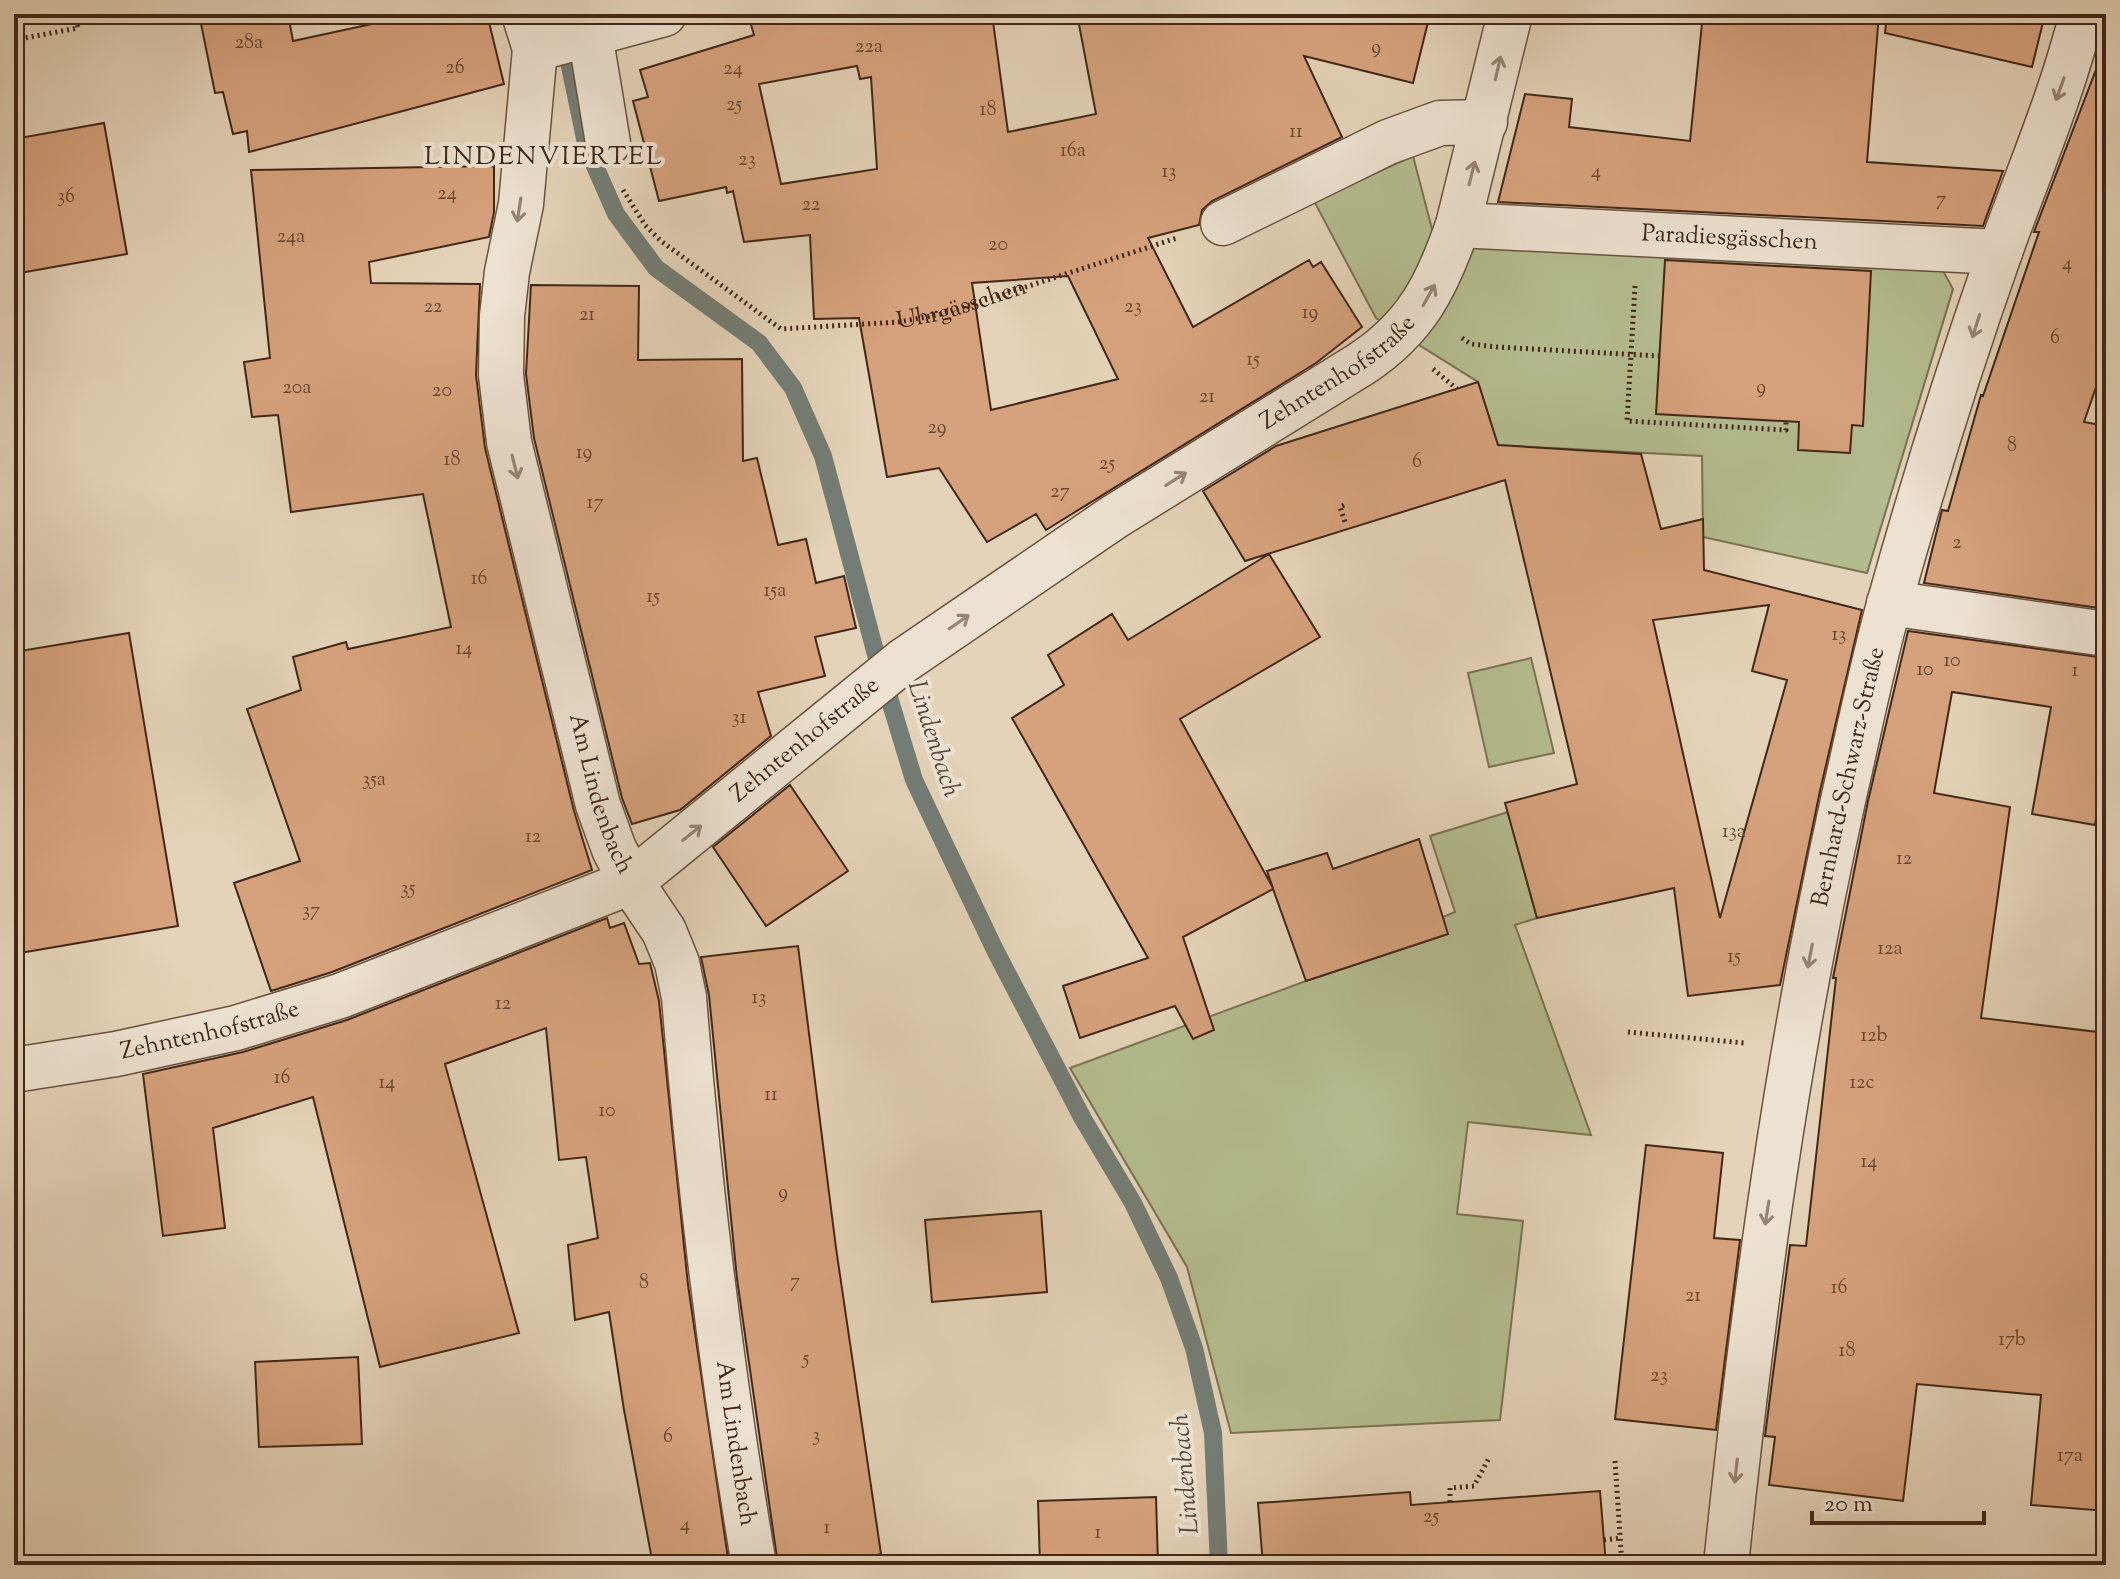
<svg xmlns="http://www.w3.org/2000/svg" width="2120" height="1579" font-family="'Sorts Mill Goudy',serif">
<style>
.green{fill:#b4bc8f;stroke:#7b7253;stroke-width:2}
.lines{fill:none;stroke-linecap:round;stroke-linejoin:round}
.stream{stroke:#747d75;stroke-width:18}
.building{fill:#d6a27d;stroke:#422717;stroke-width:2;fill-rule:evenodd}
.minor-casing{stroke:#6a523f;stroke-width:47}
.path{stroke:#422717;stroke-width:5;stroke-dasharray:2 4;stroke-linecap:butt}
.minor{stroke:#ede2d1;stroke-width:44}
.oneway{stroke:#988474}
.labels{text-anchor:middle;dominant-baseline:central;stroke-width:8;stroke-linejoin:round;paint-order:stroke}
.number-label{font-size:20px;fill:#674630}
.street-label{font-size:24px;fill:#422717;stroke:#ede2d1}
.neighbourhood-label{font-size:26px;letter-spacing:2px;fill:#422717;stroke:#ede2d1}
.water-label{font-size:26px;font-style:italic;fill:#574b3e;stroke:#ede2d1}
</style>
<rect width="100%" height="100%" fill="#e4d3b8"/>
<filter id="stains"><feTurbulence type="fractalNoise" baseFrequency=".0025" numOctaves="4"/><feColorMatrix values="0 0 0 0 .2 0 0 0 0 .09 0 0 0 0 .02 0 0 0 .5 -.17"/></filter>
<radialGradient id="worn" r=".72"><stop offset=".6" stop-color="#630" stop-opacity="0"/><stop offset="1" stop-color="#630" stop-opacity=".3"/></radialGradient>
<path class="green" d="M1413 156 1432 229 1503 248 1942 269 1953 289 1867 573 1703 537 1702 456 1498 445 1478 382 1376 318 1314 201Z
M1531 658 1554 753 1489 767 1468 673Z
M1508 812 1537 918 1515 925 1591 1135 1468 1122 1457 1214 1523 1221 1500 1420 1231 1433 1187 1267 1070 1068 1306 981 1447 934 1443 917 1455 912 1430 836Z"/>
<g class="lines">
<path class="stream" d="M559 14 587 148 616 214 656 268 759 343 793 388 823 456 875 651 914 780 995 950 1083 1119 1133 1203 1169 1278 1194 1348 1213 1433 1219 1565"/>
</g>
<path class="building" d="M199 14H288L293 41 418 14H487L504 84 249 152 247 131 233 134 223 92 215 93Z
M748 14H992L1008 132 1096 114 1077 14H1430L1413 83 1304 56 1342 137 1212 201 1202 210 1199 225 1148 238 1193 327 1309 260 1313 267 1321 262 1362 327 1316 363 1046 530 1036 514 987 542 939 468 887 477 859 318 814 319 810 235 744 242 733 191 727 193 726 187 659 201 633 101 648 97 640 70 754 35ZM857 66 860 79 871 77 877 169 781 184 759 84ZM1068 276 1118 379 991 410 972 283Z
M1703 14H1879L1867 162 2003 171 1983 226 1498 202 1525 94 1572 99 1569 127 1690 141Z
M1887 14H2045L2032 67 1885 33Z
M2102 54 2106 55V358L2084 422 2106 426V609L1924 583 1942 510 1948 511 1981 395 1983 396 2039 232H2034Z
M104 123 127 254 14 274V139Z
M494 166V212L489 237 369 262 371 283 480 284 476 375 485 448 574 811 592 870 332 972 271 991 234 883 300 861 247 709 301 690 293 657 346 642 348 649 451 627 423 494 291 512 278 415 252 417 244 362 270 358 251 170Z
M1665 260 1871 271 1863 426 1852 425 1850 453 1798 450 1799 422 1656 414Z
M531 285 639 286 638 360 742 359 743 461 757 458 778 545 806 539 816 583 844 576 856 628 815 637 825 676 758 692 771 736 680 810 632 824 622 798 534 438 526 374Z
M1478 382 1498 445 1641 454 1661 529 1703 519 1704 570 1862 610 1820 791 1780 985 1688 996 1674 888 1537 918 1505 803 1577 784 1505 480 1245 561 1203 491 1276 446ZM1769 605 1752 671 1787 680 1720 918 1653 620Z
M1269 554 1320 637 1180 719 1273 888 1267 871 1327 853 1333 869 1419 839 1448 934 1306 981 1273 889 1183 937 1214 1030 1193 1039 1175 1006 1080 1038 1063 986 1148 958 1012 718 1064 685 1048 655 1112 614 1128 640Z
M1908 631 2106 658V758L2095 825 2032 814 2051 707 1952 692 1934 793 2010 807 1981 1018 2106 1033V1511L2031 1505 2041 1395 1917 1384 1903 1501 1769 1485 1775 1437 1765 1436 1773 1374 1790 1245 1806 1246 1836 978H1833L1868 801Z
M129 633 178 926 14 954V652Z
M790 785 848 871 766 926 713 847Z
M607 918 610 928 624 923 639 964 650 963 659 1001 688 1285 729 1565H653L624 1410 609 1312 575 1320 568 1245 598 1238 586 1157 559 1160 546 1028 445 1064 519 1333 380 1367 313 1097 213 1128 225 1228 163 1236 143 1074 243 1052 347 1020Z
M798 946 836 1248 881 1554 834 1565H778L737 1279 709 995 701 957Z
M1646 1145 1723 1153 1714 1238 1740 1240 1716 1430 1615 1419Z
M1041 1211 1047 1292 932 1302 925 1220Z
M358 1357 362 1444 259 1447 255 1362Z
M1600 1491 1606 1565H1263L1258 1503 1410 1492 1411 1505Z
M1156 1497 1158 1565H1040L1038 1501Z"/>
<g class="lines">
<defs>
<g id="minor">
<path id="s2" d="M524 14 535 49 521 204 507 272 502 316 501 375 509 442 598 805 614 849 631 882 664 931 677 963 684 997C699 1188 722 1376 754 1565"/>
<path d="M590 34 608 143"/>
<path d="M535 49 664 14"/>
<path d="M1223 223 1388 142 1440 123 1485 122"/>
<path id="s3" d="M1458 225 2000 252"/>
<path d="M1889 603 2106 634"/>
<path id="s4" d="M14 1070 116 1054 236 1028 340 996 631 882 903 661 1114 517 1361 364C1416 328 1437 286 1458 225L1510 14"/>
<path id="s5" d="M1726 1565C1753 1304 1787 1052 1844 796 1859 731 1872 665 1890 601 1923 483 1960 365 2001 249 2029 171 2062 95 2082 14"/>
</g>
</defs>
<use href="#minor" class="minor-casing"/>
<g class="path">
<path d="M14 40 78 28 75 14"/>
<path id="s1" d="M623 190 645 225 661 241 781 329 899 322 942 314 1177 238"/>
<path d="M1635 286 1627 421 1786 430V421"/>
<path d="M1462 338 1471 344 1497 347 1659 356"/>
<path d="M1433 369 1457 389"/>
<path d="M1344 505 1340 507 1345 522"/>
<path d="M1628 1032 1744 1043"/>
<path d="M1615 1461 1622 1565"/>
<path d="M1450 1502V1488L1474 1486 1489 1458"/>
<path d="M1604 1540 1620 1538"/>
</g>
<use href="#minor" class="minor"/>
</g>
<defs><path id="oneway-shaft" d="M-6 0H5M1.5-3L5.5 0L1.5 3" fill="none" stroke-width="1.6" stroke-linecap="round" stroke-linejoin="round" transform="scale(2)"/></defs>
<g class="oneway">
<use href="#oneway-shaft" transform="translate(1498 68) rotate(-77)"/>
<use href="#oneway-shaft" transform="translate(2060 89) rotate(110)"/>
<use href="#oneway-shaft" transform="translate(1472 173) rotate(-76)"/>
<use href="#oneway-shaft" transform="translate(519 210) rotate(99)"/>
<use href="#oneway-shaft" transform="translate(1429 295) rotate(-61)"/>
<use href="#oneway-shaft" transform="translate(1976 326) rotate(108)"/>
<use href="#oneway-shaft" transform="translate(515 467) rotate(76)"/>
<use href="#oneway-shaft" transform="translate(1176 479) rotate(-32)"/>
<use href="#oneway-shaft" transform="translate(959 622) rotate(-35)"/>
<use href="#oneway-shaft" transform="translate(692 833) rotate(-39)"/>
<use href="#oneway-shaft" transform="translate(1810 956) rotate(101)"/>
<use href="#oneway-shaft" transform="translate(1767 1213) rotate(99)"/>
<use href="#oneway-shaft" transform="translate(1736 1471) rotate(96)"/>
</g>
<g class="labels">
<g class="number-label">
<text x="249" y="43">28a</text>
<text x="869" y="47">22a</text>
<text x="1376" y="48">9</text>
<text x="455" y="68">26</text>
<text x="733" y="69">24</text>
<text x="734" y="105">25</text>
<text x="988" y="110">18</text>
<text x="1296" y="132">11</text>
<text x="1073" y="151">16a</text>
<text x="747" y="160">23</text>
<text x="1169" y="172">13</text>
<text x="1596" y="172">4</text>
<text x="447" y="194">24</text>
<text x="66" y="197">36</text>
<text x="1941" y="200">7</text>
<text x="811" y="205">22</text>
<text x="291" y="237">24a</text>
<text x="998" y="245">20</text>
<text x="2067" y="264">4</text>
<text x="433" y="307">22</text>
<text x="1133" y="307">23</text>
<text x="1310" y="313">19</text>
<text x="587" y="315">21</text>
<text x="2055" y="338">6</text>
<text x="1253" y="360">15</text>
<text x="297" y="388">20a</text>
<text x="1761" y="388">9</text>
<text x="442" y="391">20</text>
<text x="1207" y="397">21</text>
<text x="937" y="428">29</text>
<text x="2012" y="446">8</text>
<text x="584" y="453">19</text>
<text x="452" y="460">18</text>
<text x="1417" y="462">6</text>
<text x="1107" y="464">25</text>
<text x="1060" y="492">27</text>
<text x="595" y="503">17</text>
<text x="1957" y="543">2</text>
<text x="479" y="579">16</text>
<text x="775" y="591">15a</text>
<text x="653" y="597">15</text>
<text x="1839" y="635">13</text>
<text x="464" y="649">14</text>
<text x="1952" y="661">10</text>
<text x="1925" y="670">10</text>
<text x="2075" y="671">1</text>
<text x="739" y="718">31</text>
<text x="374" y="780">35a</text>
<text x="1734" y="832">13a</text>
<text x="533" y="837">12</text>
<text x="1904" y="859">12</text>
<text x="408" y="889">35</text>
<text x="311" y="911">37</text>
<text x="1890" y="949">12a</text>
<text x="1734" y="957">15</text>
<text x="759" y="998">13</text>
<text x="503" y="1004">12</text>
<text x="1874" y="1036">12b</text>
<text x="282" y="1078">16</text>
<text x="387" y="1083">14</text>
<text x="1862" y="1083">12c</text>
<text x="771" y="1095">11</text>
<text x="607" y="1111">10</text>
<text x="1869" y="1162">14</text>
<text x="783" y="1193">9</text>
<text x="795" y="1282">7</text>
<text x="644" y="1283">8</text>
<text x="1839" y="1288">16</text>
<text x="1693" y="1296">21</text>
<text x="2012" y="1340">17b</text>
<text x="1847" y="1351">18</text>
<text x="806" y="1359">5</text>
<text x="1659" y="1376">23</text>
<text x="816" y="1436">3</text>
<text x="668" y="1437">6</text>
<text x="2070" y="1456">17a</text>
<text x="1431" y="1517">25</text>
<text x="685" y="1525">4</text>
<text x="827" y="1528">1</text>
<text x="1098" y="1533">1</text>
</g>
<g class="street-label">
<text stroke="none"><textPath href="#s3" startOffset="272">Paradiesgässchen</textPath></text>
<text stroke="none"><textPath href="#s1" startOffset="396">Uhrgässchen</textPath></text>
<text stroke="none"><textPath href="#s4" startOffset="1520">Zehntenhofstraße</textPath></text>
<text stroke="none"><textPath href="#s4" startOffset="872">Zehntenhofstraße</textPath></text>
<text stroke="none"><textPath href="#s5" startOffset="798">Bernhard-Schwarz-Straße</textPath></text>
<text stroke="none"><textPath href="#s2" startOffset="796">Am Lindenbach</textPath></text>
<text stroke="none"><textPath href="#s4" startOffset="200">Zehntenhofstraße</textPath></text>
<text stroke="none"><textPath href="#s2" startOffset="1468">Am Lindenbach</textPath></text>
</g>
<g class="neighbourhood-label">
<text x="544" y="157">LINDENVIERTEL</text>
</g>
<g class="water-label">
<text transform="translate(933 739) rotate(72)">Lindenbach</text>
<text transform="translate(1186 1474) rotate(-95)">Lindenbach</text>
</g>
</g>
<rect width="2120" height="1579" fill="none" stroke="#e4d3b8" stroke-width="48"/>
<rect x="16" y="16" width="2088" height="1547" fill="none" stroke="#422717" stroke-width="4"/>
<rect x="24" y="24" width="2072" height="1531" fill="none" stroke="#422717" stroke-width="2"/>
<path d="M1812 1511v12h172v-12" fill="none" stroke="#422717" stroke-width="4"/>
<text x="1824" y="1511" font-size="24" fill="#422717" stroke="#ede2d1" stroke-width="6" paint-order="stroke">20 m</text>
<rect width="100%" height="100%" filter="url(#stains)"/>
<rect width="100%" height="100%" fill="url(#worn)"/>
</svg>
